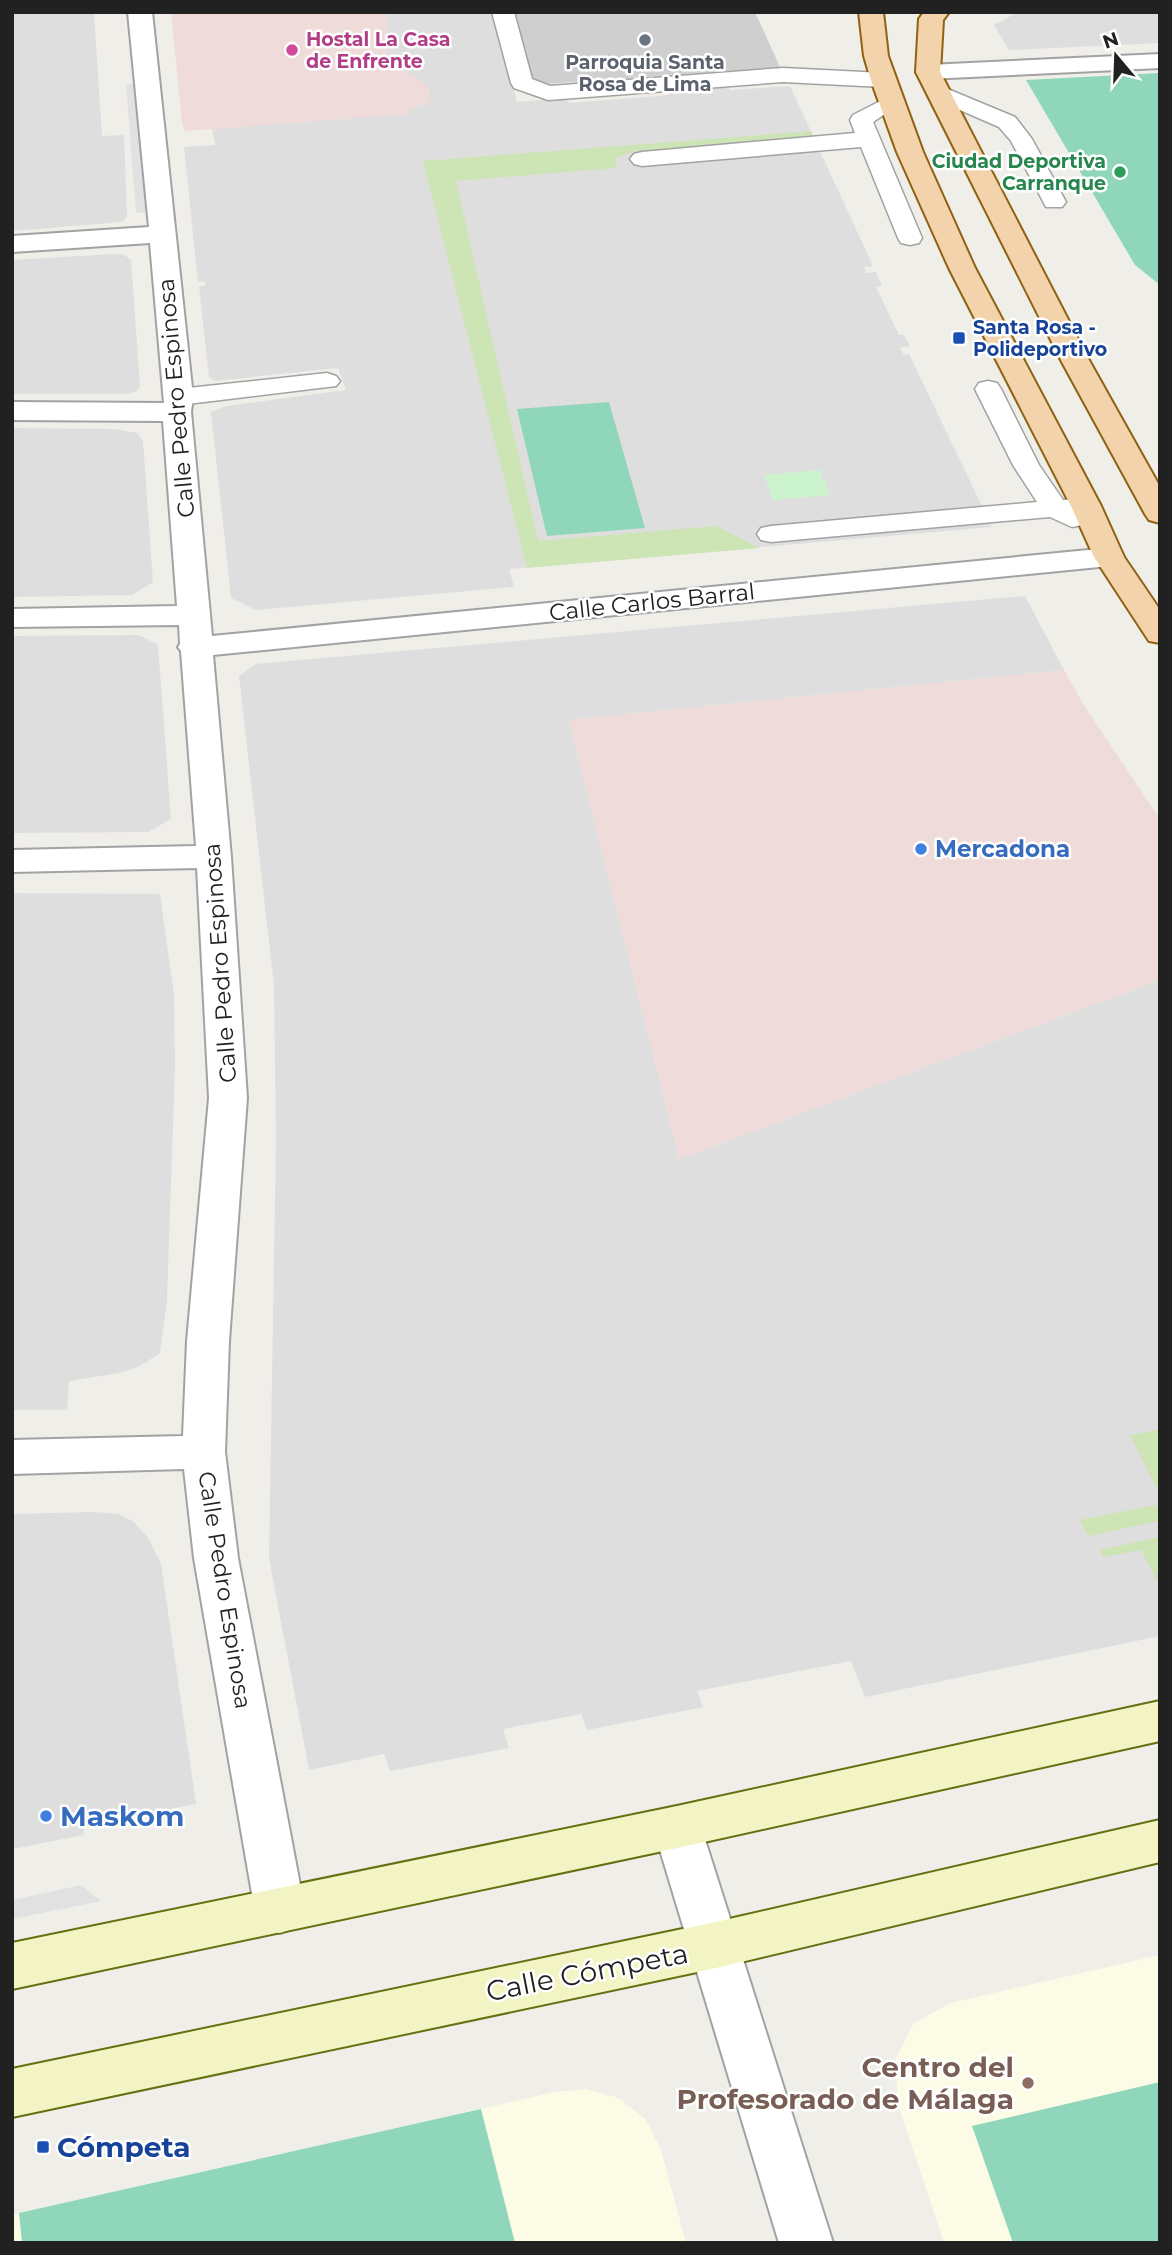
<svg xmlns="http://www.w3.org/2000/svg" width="1172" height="2255" font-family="Montserrat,sans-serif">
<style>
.residential{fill:#dfdede}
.commercial{fill:#efdbda}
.education{fill:#fcfce6}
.religious{fill:#cfcfcf}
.grass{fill:#cde4b5}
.park{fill:#cbf4ce}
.pitch{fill:#90d6ba}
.parking{fill:#e1e1e1}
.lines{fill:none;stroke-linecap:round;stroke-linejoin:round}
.lane-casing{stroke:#a2a2a2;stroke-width:3}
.street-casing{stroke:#a2a2a2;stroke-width:4}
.secondary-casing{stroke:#666f11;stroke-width:4}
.primary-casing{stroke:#8e6210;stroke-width:4}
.lane{fill:#fff;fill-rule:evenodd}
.street{fill:#fff;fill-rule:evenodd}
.secondary{fill:#f2f4c3;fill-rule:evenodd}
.primary{fill:#f3d3ab;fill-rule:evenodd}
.worship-dot{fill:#6b7280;stroke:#fff;stroke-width:2.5}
.hotel-dot{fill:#d1479c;stroke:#fff;stroke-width:2.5}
.leisure-dot{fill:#2e9e5b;stroke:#fff;stroke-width:2.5}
.transit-dot{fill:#1a4fb4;stroke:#fff;stroke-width:2.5}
.shop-dot{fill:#3f7fe0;stroke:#fff;stroke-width:2.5}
.education-dot{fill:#8d6e63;stroke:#fff;stroke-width:2.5}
.labels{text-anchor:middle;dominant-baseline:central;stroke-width:5;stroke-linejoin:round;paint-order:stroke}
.far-hotel-label{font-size:19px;font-weight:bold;fill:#b23c85;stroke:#fff;text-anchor:start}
.far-worship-label{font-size:19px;font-weight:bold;fill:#5b616d;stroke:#fff}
.far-leisure-label{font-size:19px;font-weight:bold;fill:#27864d;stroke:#fff;text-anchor:end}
.far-transit-label{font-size:19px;font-weight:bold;fill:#164399;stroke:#fff;text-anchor:start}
.street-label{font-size:23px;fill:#212121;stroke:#fff}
.shop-label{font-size:23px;font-weight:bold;fill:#366cbe;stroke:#fff;text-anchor:start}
.near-shop-label{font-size:28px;font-weight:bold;fill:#366cbe;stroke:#fff;text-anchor:start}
.near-street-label{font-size:28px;fill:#212121;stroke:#fff}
.near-education-label{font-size:28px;font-weight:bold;fill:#785e54;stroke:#fff;text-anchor:end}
.near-transit-label{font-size:28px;font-weight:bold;fill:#164399;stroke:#fff;text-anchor:start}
</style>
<rect width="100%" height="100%" fill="#f0eee9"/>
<path class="residential" d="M12 12H94L102 136 124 135 127 217 122 222 12 231Z
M388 12H494L517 102 566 98 569 103 669 95 668 90 727 85 730 90 790 86 873 266 864 267 866 273 876 272 882 286 876 287 899 335H904L910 346 900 348 904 355 909 354 992 527 509 569 514 587 256 610 231 598 211 412 227 406 346 390 338 368 224 380 215 381 209 377 199 286H205V281L198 282 184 147 215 145 212 128 411 114 410 108 429 103 386 64Z
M1018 12H1160V43L1009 50 994 25Z
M114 254H123L131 260 140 386 137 391 127 394H12V260Z
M12 428 114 429 137 433 143 441 153 582 132 595 12 597Z
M1025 596 1064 670 569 720 679 1159 1160 980V1636L865 1697 851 1661 697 1691 703 1707 587 1730 581 1714 503 1729 509 1748 390 1771 384 1754 309 1770 269 1558 276 1141 274 986 239 676 256 664Z
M139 635 158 645 171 819 148 832 12 833V636Z
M12 893 160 894 174 995 175 1066 167 1300 160 1353 140 1366 120 1373 69 1381 67 1410H12Z
M94 1512 119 1514 134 1522 148 1538 161 1564 196 1804 84 1826V1835L12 1849V1514Z"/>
<path class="commercial" d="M171 12H388L386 64 395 65 429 87 431 98 429 103 410 108 412 114 185 131 182 123Z
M1064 670 1084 705 1160 819V980L679 1159 569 720Z"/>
<path class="education" d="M1160 1955V2243H944L898 2105 895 2060 913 2024 950 2003Z
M586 2089 619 2098 646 2120 661 2150 686 2243H12V2215L555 2092Z"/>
<path class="religious" d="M515 12H755L780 67 545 84 532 78Z"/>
<path class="grass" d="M811 131 814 138 631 152 616 158 615 168 456 181 538 541 716 526 760 548 527 568 423 161Z
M1160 1429V1495L1130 1435Z
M1160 1504V1521L1088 1536 1080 1520Z
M1160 1537V1586L1141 1550 1103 1557 1100 1550Z"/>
<path class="park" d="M820 470 830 495 773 500 764 475Z"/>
<path class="pitch" d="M1160 73V285L1135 265 1026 80Z
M609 402 645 528 547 536 517 409Z
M1160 2082V2243H1013L972 2126Z
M481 2109 515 2243H22L19 2213Z"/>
<path class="parking" d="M137 83 149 212 136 213 126 85Z
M81 1885 101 1901 12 1919V1900Z"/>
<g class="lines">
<defs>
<path id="lane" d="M492 12H514L532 79 550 86 783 68 883 73 891 75 894 80 891 85 883 87 783 82 548 100 514 88 511 83Z
M938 85 1015 117 1032 139 1066 202 1062 207H1046L1011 141 999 127 930 97 927 92 930 87Z
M892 95 900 97 903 102 873 122 922 238 919 243 910 245 901 243 898 238 861 147 642 166 634 164 630 159 634 154 642 152 855 133 850 120 853 115Z
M327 373 336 376 340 381 336 386 179 405 170 403 166 397 170 391 179 389Z
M988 381 997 383 1001 389 1039 465 1063 500 1086 498 1096 500 1100 506 1096 512 1083 515 1086 519 1082 525 1072 527 1050 517 771 542 761 540 757 534 761 528 771 526 1037 502 1013 465 975 389 979 383Z"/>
<path id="street" d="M128 12H152L193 397 191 412 212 636 1109 548 1120 550 1124 557 1120 564 1109 566 213 655 231 857 247 1098 229 1341 225 1452 238 1558 305 1911 297 1927 280 1933 263 1927 255 1911 194 1558 184 1469 12 1474V1440L183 1436 187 1341 209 1098 197 868 12 872V850L196 846 181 651 178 647 180 644 179 625 12 627V609L177 606 163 421 12 420V402L164 403 150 243 12 252V236L149 227Z
M1160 54V68L928 79 919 77 916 72 919 67 928 65Z
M677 1806 694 1812 701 1827 833 2243H779L653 1827 660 1812Z"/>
<path id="secondary" d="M1160 1701V1741L677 1848 12 1989V1943L677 1806Z
M1160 1820V1862L716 1968 12 2117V2069L716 1922Z"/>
<path id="primary" d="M859 12H883L888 56 923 152 975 268 1101 506 1124 557 1160 610V643L1149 641 1094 557 1071 506 949 268 897 152 871 80 864 56Z
M924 12H949L943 20 940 72 1090 362 1160 487V523L1149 520 1145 514 1062 362 916 72 919 19Z"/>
</defs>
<use href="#lane" class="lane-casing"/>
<use href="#street" class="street-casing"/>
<use href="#secondary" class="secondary-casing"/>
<use href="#primary" class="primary-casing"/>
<use href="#lane" class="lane"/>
<use href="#street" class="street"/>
<use href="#secondary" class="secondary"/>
<use href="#primary" class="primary"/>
</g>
<circle class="worship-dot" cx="645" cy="40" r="7"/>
<circle class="hotel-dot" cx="292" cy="50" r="7"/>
<circle class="leisure-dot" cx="1120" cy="172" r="7"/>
<g class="transit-dot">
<rect x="952" y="331" width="14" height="14" rx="3.5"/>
<rect x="36" y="2140" width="14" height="14" rx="3.5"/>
</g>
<g class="shop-dot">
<circle cx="921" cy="849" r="7"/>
<circle cx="46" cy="1816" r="7"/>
</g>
<circle class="education-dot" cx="1028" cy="2083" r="7"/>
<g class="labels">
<g class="far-hotel-label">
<text x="306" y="39">Hostal La Casa<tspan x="306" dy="22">de Enfrente</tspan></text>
</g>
<g class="far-worship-label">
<text x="645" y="62">Parroquia Santa<tspan x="645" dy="22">Rosa de Lima</tspan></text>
</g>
<g class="far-leisure-label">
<text x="1106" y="161">Ciudad Deportiva<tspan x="1106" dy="22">Carranque</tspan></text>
</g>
<g class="far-transit-label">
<text x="973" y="327">Santa Rosa -<tspan x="973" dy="22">Polideportivo</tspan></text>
</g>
<g class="street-label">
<text transform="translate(176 398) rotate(-95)">Calle Pedro Espinosa</text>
<text transform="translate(652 602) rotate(-6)">Calle Carlos Barral</text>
<text transform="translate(220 963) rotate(-94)">Calle Pedro Espinosa</text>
<text transform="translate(225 1590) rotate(81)">Calle Pedro Espinosa</text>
</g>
<g class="shop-label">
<text x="935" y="849">Mercadona</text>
</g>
<g class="near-shop-label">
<text x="60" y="1816">Maskom</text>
</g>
<g class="near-street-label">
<text transform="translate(587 1972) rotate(-11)">Calle Cómpeta</text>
</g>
<g class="near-education-label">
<text x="1014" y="2067">Centro del<tspan x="1014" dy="32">Profesorado de Málaga</tspan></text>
</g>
<g class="near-transit-label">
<text x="57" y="2147">Cómpeta</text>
</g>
</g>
<rect width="1172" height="2255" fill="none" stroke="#212121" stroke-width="28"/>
<g transform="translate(1116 56) rotate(341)" stroke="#ffffff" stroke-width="5" paint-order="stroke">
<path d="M0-5L12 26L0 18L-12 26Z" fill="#212121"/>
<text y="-10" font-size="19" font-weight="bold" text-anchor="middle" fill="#212121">N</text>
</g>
</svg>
